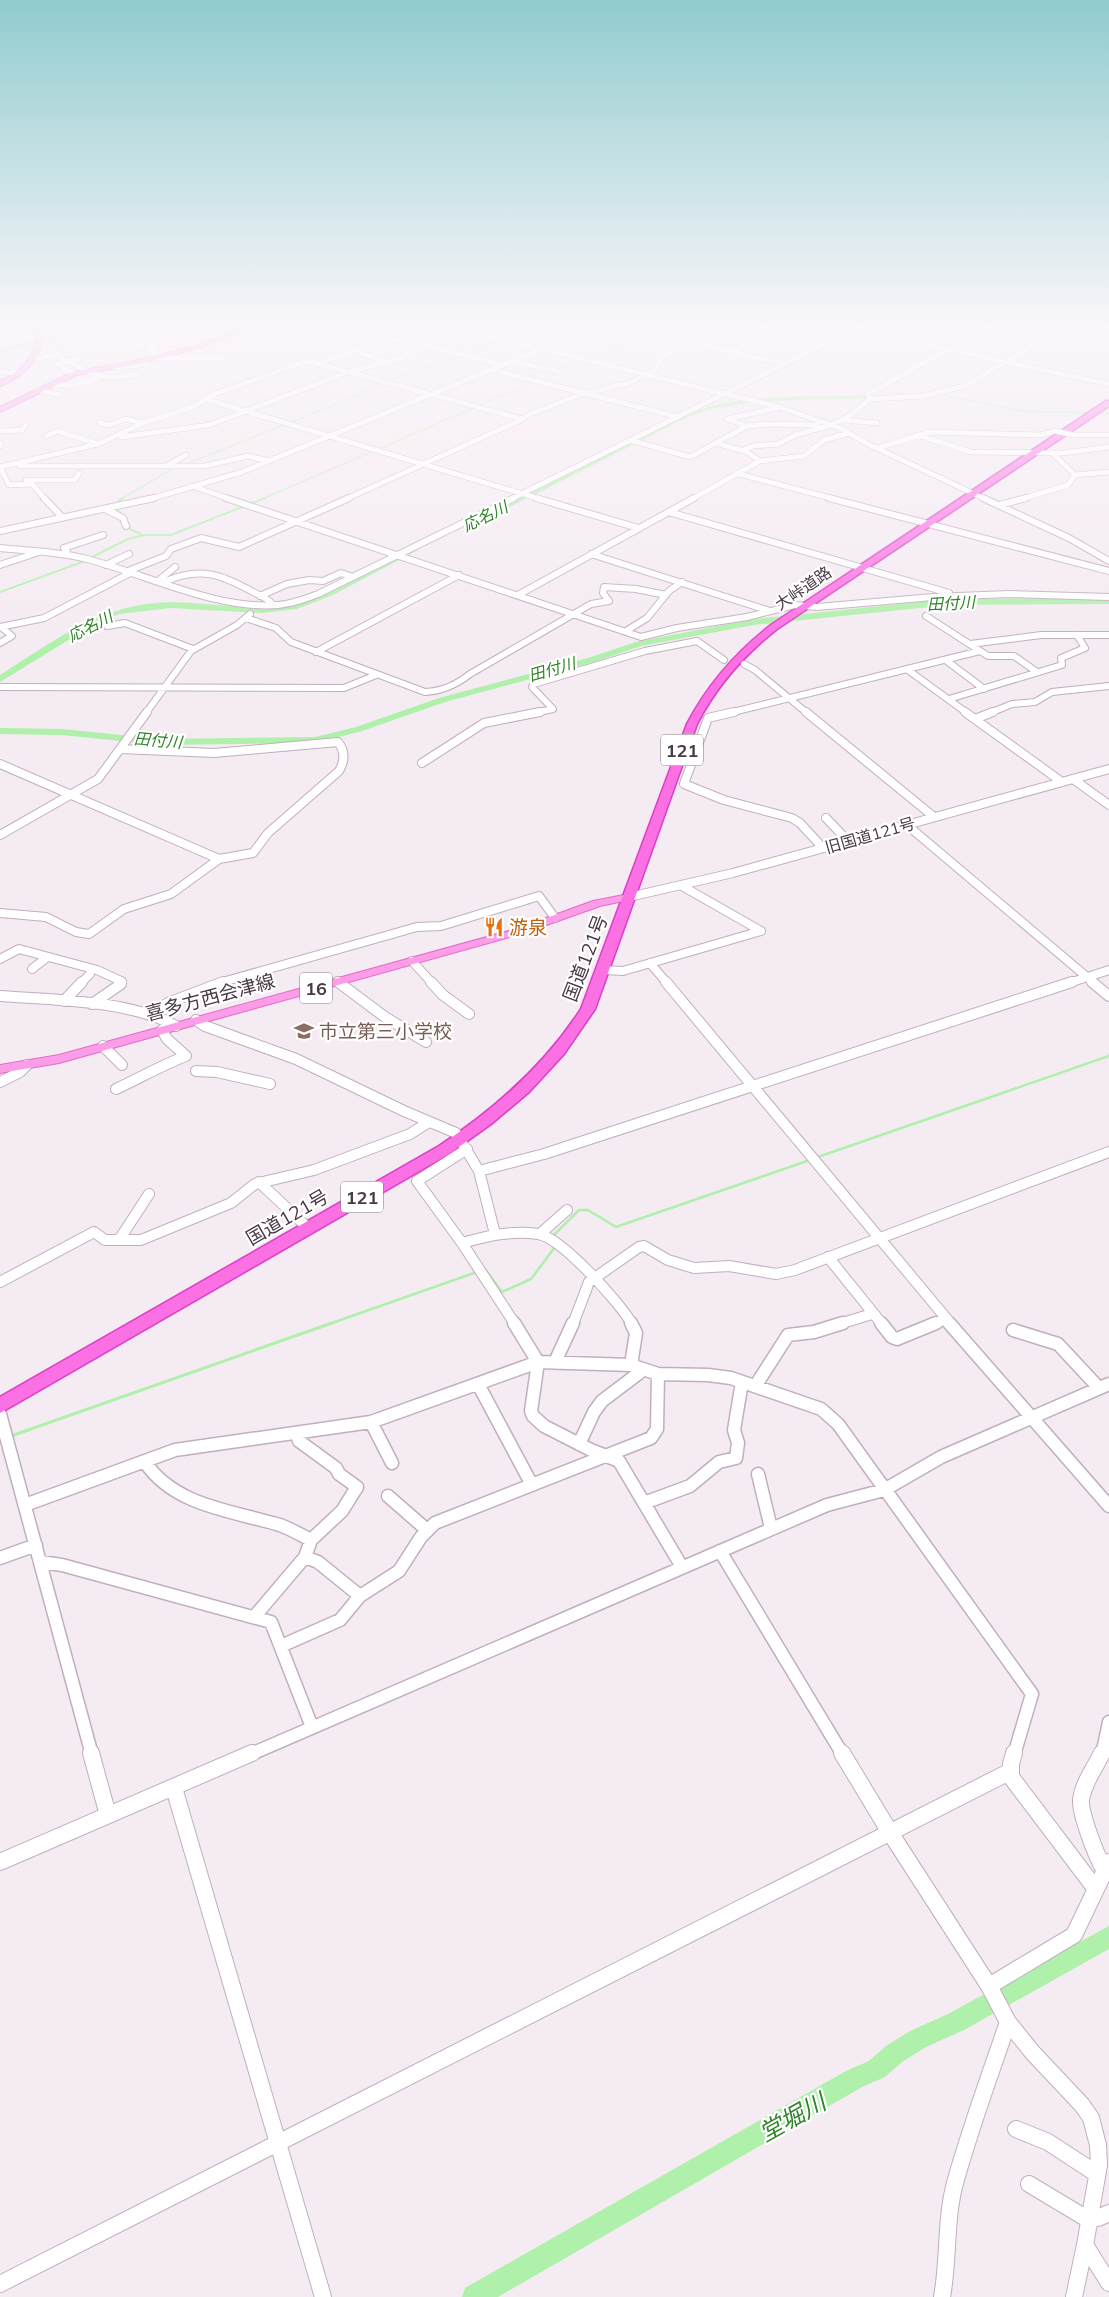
<svg xmlns="http://www.w3.org/2000/svg" width="1109" height="2297" font-family="Mulish,'Noto Sans JP',sans-serif">
<style>
.lines{fill:none;stroke-linecap:round;stroke-linejoin:round}
.stream-far3{stroke:#aff0aa;stroke-width:1}
.stream-far2{stroke:#aff0aa;stroke-width:2}
.stream-far1{stroke:#aff0aa;stroke-width:2.5}
.stream{stroke:#aff0aa;stroke-width:3}
.river{fill:#aff0aa;fill-rule:evenodd}
.minor-far5-casing{stroke:#c1aebe;stroke-width:6}
.minor-far4-casing{stroke:#c1aebe;stroke-width:8}
.minor-far3-casing{stroke:#c1aebe;stroke-width:10}
.minor-far2-casing{stroke:#c1aebe;stroke-width:12}
.minor-far1-casing{stroke:#c1aebe;stroke-width:15}
.minor-casing{stroke:#c1aebe;stroke-width:18}
.major-casing{stroke:#e36cca;stroke-width:2}
.highway-casing{stroke:#db3fc6;stroke-width:3}
.minor-far5{stroke:#fff;stroke-width:5}
.minor-far4{stroke:#fff;stroke-width:6}
.minor-far3{stroke:#fff;stroke-width:8}
.minor-far2{stroke:#fff;stroke-width:10}
.minor-far1{stroke:#fff;stroke-width:12}
.minor{stroke:#fff;stroke-width:16}
.major{fill:#fc9de7;fill-rule:evenodd}
.highway{fill:#fb70e3;fill-rule:evenodd}
.minor-bridge-casing{stroke:#c1aebe;stroke-width:6;stroke-linecap:butt}
.minor-bridge{stroke:#fff;stroke-width:5}
.labels{text-anchor:middle;dominant-baseline:central;stroke-width:4.5;stroke-linejoin:round;paint-order:stroke}
.far-water-label{font-size:16px;font-style:italic;fill:#2e8428;stroke:#fff}
.far-street-label{font-size:16px;fill:#4a3948;stroke:#fff}
.shield{fill:#fff;stroke:#80747f;stroke-width:1}
.shield-label{font-size:18px;font-weight:bold;fill:#4a3948}
.food-label{font-size:19px;fill:#c56008;stroke:#fff;text-anchor:start}
.street-label{font-size:19px;fill:#4a3948;stroke:#fff}
.education-label{font-size:19px;fill:#785e54;stroke:#fff;text-anchor:start}
.near-water-label{font-size:24px;font-style:italic;fill:#2e8428;stroke:#fff}
</style>
<rect width="100%" height="100%" fill="#f5ebf3"/>
<g class="lines">
<path class="stream-far3" d="M503 338 528 328
M464 354 498 340
M590 359 661 328
M554 370 585 361
M387 381 459 356
M937 394 1022 411 1090 413
M1096 413 1109 414
M184 465 366 392 361 391 382 383
M121 499 174 468
M262 499 534 382 529 375 548 371"/>
<path class="stream-far2" d="M123 498 119 500 115 508 125 517
M128 524 130 527 127 528 141 534
M90 558 128 539 144 535H171L265 498
M0 592 85 561"/>
<path class="stream-far1" d="M815 1158 1109 1056
M555 1239 554 1235 579 1210H588L616 1227 810 1160
M482 1270 485 1269 502 1292 531 1279 555 1247
M329 1324 477 1272"/>
<path class="stream" d="M11 1436 332 1323"/>
<path class="river" d="M72 328H82L58 338 0 353V349L54 336Z
M886 395 888 396V398L759 401 712 409 690 416 504 510 497 508 686 414C751 391 818 398 886 395Z
M411 548 418 550 333 595 297 609 261 613 171 608 119 614 83 631 0 682V675C56 640 103 602 173 602 213 603 254 612 294 604 327 597 379 564 411 548Z
M1109 598V604L949 605 754 625 641 646 594 662 445 702 362 731 315 743 160 745 62 735 0 734V728L62 729 160 739 315 737 356 727 439 698 588 658 636 642 754 619 949 599Z
M1109 1926V1949L964 2030 926 2047 902 2062 885 2077 862 2087 498 2297H462L465 2288 846 2071 869 2061 886 2046 910 2031 948 2014Z"/>
<defs>
<path id="minor-far5" d="M359 328 384 342
M455 328 779 407 840 428 866 443 985 499
M630 328 785 364
M821 328 846 334
M855 330 1109 384
M145 337 156 344 148 349 161 356
M0 338 30 331
M157 340 189 334 225 336
M138 347 154 343
M355 351 387 362
M730 351 789 328
M60 357 85 370 109 378 138 374
M153 358H226
M33 359 60 354
M514 361 559 372
M318 364 366 346 399 339 504 365
M112 366 117 368 146 364
M493 370 678 417
M0 372 19 373
M73 373 56 364 81 358
M52 384 73 386 104 376
M38 390 60 395
M870 399 868 394 987 328
M208 400 540 499
M844 420 877 423
M100 423 110 425 125 419 143 423
M747 426 768 424 818 425
M0 431 22 430 26 425
M917 435 971 452 1063 453 1109 447
M1074 435H1109
M46 436 58 431 98 444
M121 437 209 425 348 372 402 358 438 336 458 328
M630 440 690 457 747 426 727 419 777 408
M716 443 747 452 760 461
M0 446 1 443
M878 448 930 432 1041 435 1055 431
M743 450 753 446 778 444 795 435 831 425 849 416 870 399 923 396 965 386 1061 328
M1052 453 1075 475 1109 472
M20 466H205L248 456 269 461
M166 466 186 455
M0 467 98 444 143 423 193 407 215 394 307 361 522 419
M0 467 9 485 32 484 45 499
M739 474 834 499
M26 480H75L79 473
M192 486 230 499
M150 499 242 472 593 328
M346 499 519 421 530 414 582 394 629 383 655 370 661 358 708 336 704 328
M511 499 858 328
M692 499 760 461 804 456 824 440 849 433
M1022 499 1068 485 1075 475"/>
<path id="minor-far4" d="M44 498 62 517
M226 498 641 637 677 628 747 617 795 605 817 607 933 597 1009 594 1109 597
M536 498 638 528
M829 498 1109 571
M983 498 1069 538 1109 561
M1000 505 1026 498
M105 509 123 518 126 526
M669 512 949 593
M0 531 154 498
M0 548C28 551 56 551 83 558 144 573 214 610 278 605 292 604 305 599 318 594L514 498
M64 554 67 552 64 548 103 535
M591 554 770 611
M0 565 39 552
M106 565 129 554
M128 571 166 556 171 549 201 538 239 547 349 498
M159 580 175 567
M164 582C199 566 221 574 253 592 261 596 268 598 273 605
M518 595 694 498
M260 596 287 584 309 580 323 581 341 573 353 577
M926 616 988 656H1014L1037 672
M246 618 276 628 291 642 425 692C443 691 456 685 470 674L591 604 609 601 603 593 604 587 636 589 666 595
M107 626 125 623 193 649
M0 627 44 618 132 572
M626 631 647 618 669 591 682 582
M0 643 12 636 1 627
M970 644 1041 635H1109
M316 652 459 575
M947 661 984 689
M744 664 755 670 807 713
M908 670 967 713
M0 687 344 688 376 675
M949 699 1062 665 1061 658 1085 648 1077 635
M146 713 191 651 237 625 250 614
M534 713 553 709 532 687 534 684 645 651 697 641 724 660
M729 713 980 651
M990 713 1012 704 1035 702 1052 692 1109 686"/>
<path id="minor-far3" d="M734 712 708 718 684 784 724 800 792 818 800 823 823 848
M806 712 934 817
M965 712 1062 782
M975 719 993 712
M422 763 484 723 540 712
M0 764 219 859
M1073 779 1109 805
M826 818 848 841
M907 825 1094 983
M0 835 98 779 147 712
M682 886 761 931
M629 897 733 873 1109 769
M0 913 46 917 76 932 89 934 124 909 171 894 219 859 253 853 268 833 339 771C345 761 345 751 338 742L214 753 120 749
M0 959 19 949 97 970 121 981V983
M412 961 432 983
M650 963 667 983
M32 969 46 958
M604 970 623 971 761 931
M338 982 340 983
M81 983 90 974 91 969
M219 983 417 927 441 926 539 896 555 918
M1069 983 1109 970"/>
<path id="minor-far2" d="M338 982 385 1017 426 1042
M431 982 443 995 469 1014
M666 982 951 1324
M1092 982 1109 996
M0 996C53 1000 129 1000 176 1026
M64 1001 82 982
M92 1004 121 984V982
M150 1015 168 1003 223 982
M196 1020 205 1026 296 1059 404 1111 456 1133 479 1171 495 1234
M103 1046 122 1065
M196 1071 217 1072 270 1084
M0 1082 20 1072 27 1065
M116 1089C140 1078 162 1065 186 1056L167 1039 162 1030
M467 1149 417 1181 462 1243 515 1324
M479 1171 544 1154 1072 982
M259 1182 308 1228
M540 1234 567 1210
M119 1240 149 1194
M462 1243C487 1236 512 1230 538 1234 561 1237 621 1304 632 1324
M828 1257 882 1324
M0 1282 94 1232 105 1240H141L231 1203 255 1184 314 1170 410 1134 429 1122
M573 1324 589 1282 639 1247 644 1246 668 1260 694 1268 729 1266 776 1274 795 1270 1109 1152
M839 1324 872 1314
M933 1324 946 1319"/>
<path id="minor-far1" d="M514 1323 538 1362 531 1411 533 1416 544 1426 591 1450 619 1461 682 1567
M631 1323 636 1333 631 1365
M881 1323 892 1337 897 1339 936 1323
M949 1323 1109 1506
M1013 1330 1058 1344 1099 1388
M555 1362 573 1323
M478 1384 532 1485
M756 1385 788 1335 814 1332 843 1323
M0 1414 92 1755
M371 1422 392 1463
M297 1433 299 1441 336 1468 339 1474 357 1487 342 1511 311 1540
M579 1444 594 1412 602 1401 643 1370
M145 1462C174 1506 233 1511 280 1525 291 1529 301 1535 311 1540L305 1557 254 1617
M758 1474 770 1524 774 1528
M388 1496 427 1530
M644 1503 690 1486 719 1462 736 1458 738 1443 734 1430 742 1382
M25 1505 175 1450 371 1422 538 1362 631 1365 658 1374 708 1375 731 1378 821 1409 838 1424 1032 1694 1014 1755
M720 1551 843 1755
M305 1557 318 1562 360 1596
M0 1558 36 1545
M41 1562 62 1565 271 1622 312 1727
M281 1646 340 1620 360 1596 399 1571 421 1537 435 1523 651 1438 657 1429 658 1374
M249 1755 827 1505 884 1490 941 1457 1109 1384
M1102 1755 1109 1722"/>
<path id="minor" d="M91 1753 108 1815
M842 1753 891 1834 989 1986 1008 2022 1033 2053 1082 2105 1091 2118 1098 2145 1099 2165 1085 2245 1109 2283
M1014 1753 1011 1764V1777L1095 1888
M1102 1753C1095 1768 1083 1783 1081 1800 1080 1813 1097 1859 1105 1870
M174 1788 323 2297
M0 1862 252 1753
M989 1986 1074 1935 1109 1862
M1016 2129 1048 2142 1097 2174
M1029 2184 1089 2220
M1090 2216 1098 2218 1109 2213
M0 2284 1011 1771
M942 2297C949 2259 945 2220 955 2183 970 2129 990 2075 1008 2022
M1074 2297 1085 2245"/>
<path id="major" d="M31 328H37L43 338C39 362 22 378 0 386V381C20 372 33 360 37 338Z
M239 328H249L199 348 134 365 77 375 0 412V407L73 372 134 361 195 346Z
M629 894 633 895 635 897 633 899 600 906 524 933 59 1063 0 1073V1065L59 1055 516 929 593 901Z"/>
<path id="highway" d="M1106 401H1109V406L777 629C743 656 717 685 697 724L595 1009 564 1054 529 1092 491 1124 449 1154 0 1413V1397L439 1146C495 1109 544 1066 581 1009L687 724C708 684 735 653 771 625Z"/>
</defs>
<use href="#minor-far5" class="minor-far5-casing"/>
<use href="#minor-far4" class="minor-far4-casing"/>
<use href="#minor-far3" class="minor-far3-casing"/>
<use href="#minor-far2" class="minor-far2-casing"/>
<use href="#minor-far1" class="minor-far1-casing"/>
<use href="#minor" class="minor-casing"/>
<use href="#major" class="major-casing"/>
<use href="#highway" class="highway-casing"/>
<use href="#minor-far5" class="minor-far5"/>
<use href="#minor-far4" class="minor-far4"/>
<use href="#minor-far3" class="minor-far3"/>
<use href="#minor-far2" class="minor-far2"/>
<use href="#minor-far1" class="minor-far1"/>
<use href="#minor" class="minor"/>
<use href="#major" class="major"/>
<use href="#highway" class="highway"/>
<defs>
<path id="minor-bridge" d="M1055 431 1074 435"/>
</defs>
<use href="#minor-bridge" class="minor-bridge-casing"/>
<use href="#minor-bridge" class="minor-bridge"/>
</g>
<linearGradient id="sky" x2="0" y2="1"><stop stop-color="#91cccf"/><stop offset="0.5" stop-color="#faf6fa"/><stop offset="1" stop-color="#faf6fa" stop-opacity="0"/></linearGradient>
<rect width="1109" height="650" fill="url(#sky)"/>
<defs>
<symbol id="restaurant-bare" viewBox="-9 -9 18 18"><path d="M-5-6h1v4h1v-4h1v4h1v-4h1v5L-1.5 .5V6h-2V.5L-5-1ZM5-6V6H3V1.5H1.5Q1.5-4 5-6Z" fill="#e8710a" stroke="#fff" stroke-width="2.5" paint-order="stroke"/></symbol>
<symbol id="school-bare" viewBox="-9 -9 18 18"><path d="M0-5L7-2L0 1L-7-2ZM-4 1L0 2.5L4 1V4Q0 6-4 4Z" fill="#8d6e63" stroke="#fff" stroke-width="2.5" paint-order="stroke"/></symbol>
</defs>
<g fill-rule="evenodd">
<use href="#restaurant-bare" x="480" y="913" width="28" height="28"/>
<use href="#school-bare" x="290" y="1017" width="28" height="28"/>
</g>
<g class="labels">
<g class="far-water-label">
<text transform="translate(485 516) rotate(-26)">応名川</text>
<text transform="translate(951 603) rotate(-3)">田付川</text>
<text transform="translate(90 626) rotate(-27)">応名川</text>
<text transform="translate(552 669) rotate(-16)">田付川</text>
<text transform="translate(158 740) rotate(5)">田付川</text>
</g>
<g class="far-street-label">
<text transform="translate(803 588) rotate(-34)">大峠道路</text>
<text transform="translate(870 835) rotate(-16)">旧国道121号</text>
</g>
<g class="shield">
<rect x="661" y="734.5" width="42" height="31" rx="4"/>
<rect x="300" y="972.5" width="32" height="31" rx="4"/>
<rect x="341" y="1181.5" width="42" height="31" rx="4"/>
</g>
<g class="shield-label">
<text x="682" y="750">121</text>
<text x="316" y="988">16</text>
<text x="362" y="1197">121</text>
</g>
<g class="food-label">
<text x="509" y="927">游泉</text>
</g>
<g class="street-label">
<text transform="translate(585 958) rotate(-69)">国道121号</text>
<text transform="translate(210 997) rotate(-15)">喜多方西会津線</text>
<text transform="translate(287 1217) rotate(-30)">国道121号</text>
</g>
<g class="education-label">
<text x="319" y="1031">市立第三小学校</text>
</g>
<g class="near-water-label">
<text transform="translate(792 2117) rotate(-29)">堂堀川</text>
</g>
</g>
</svg>
